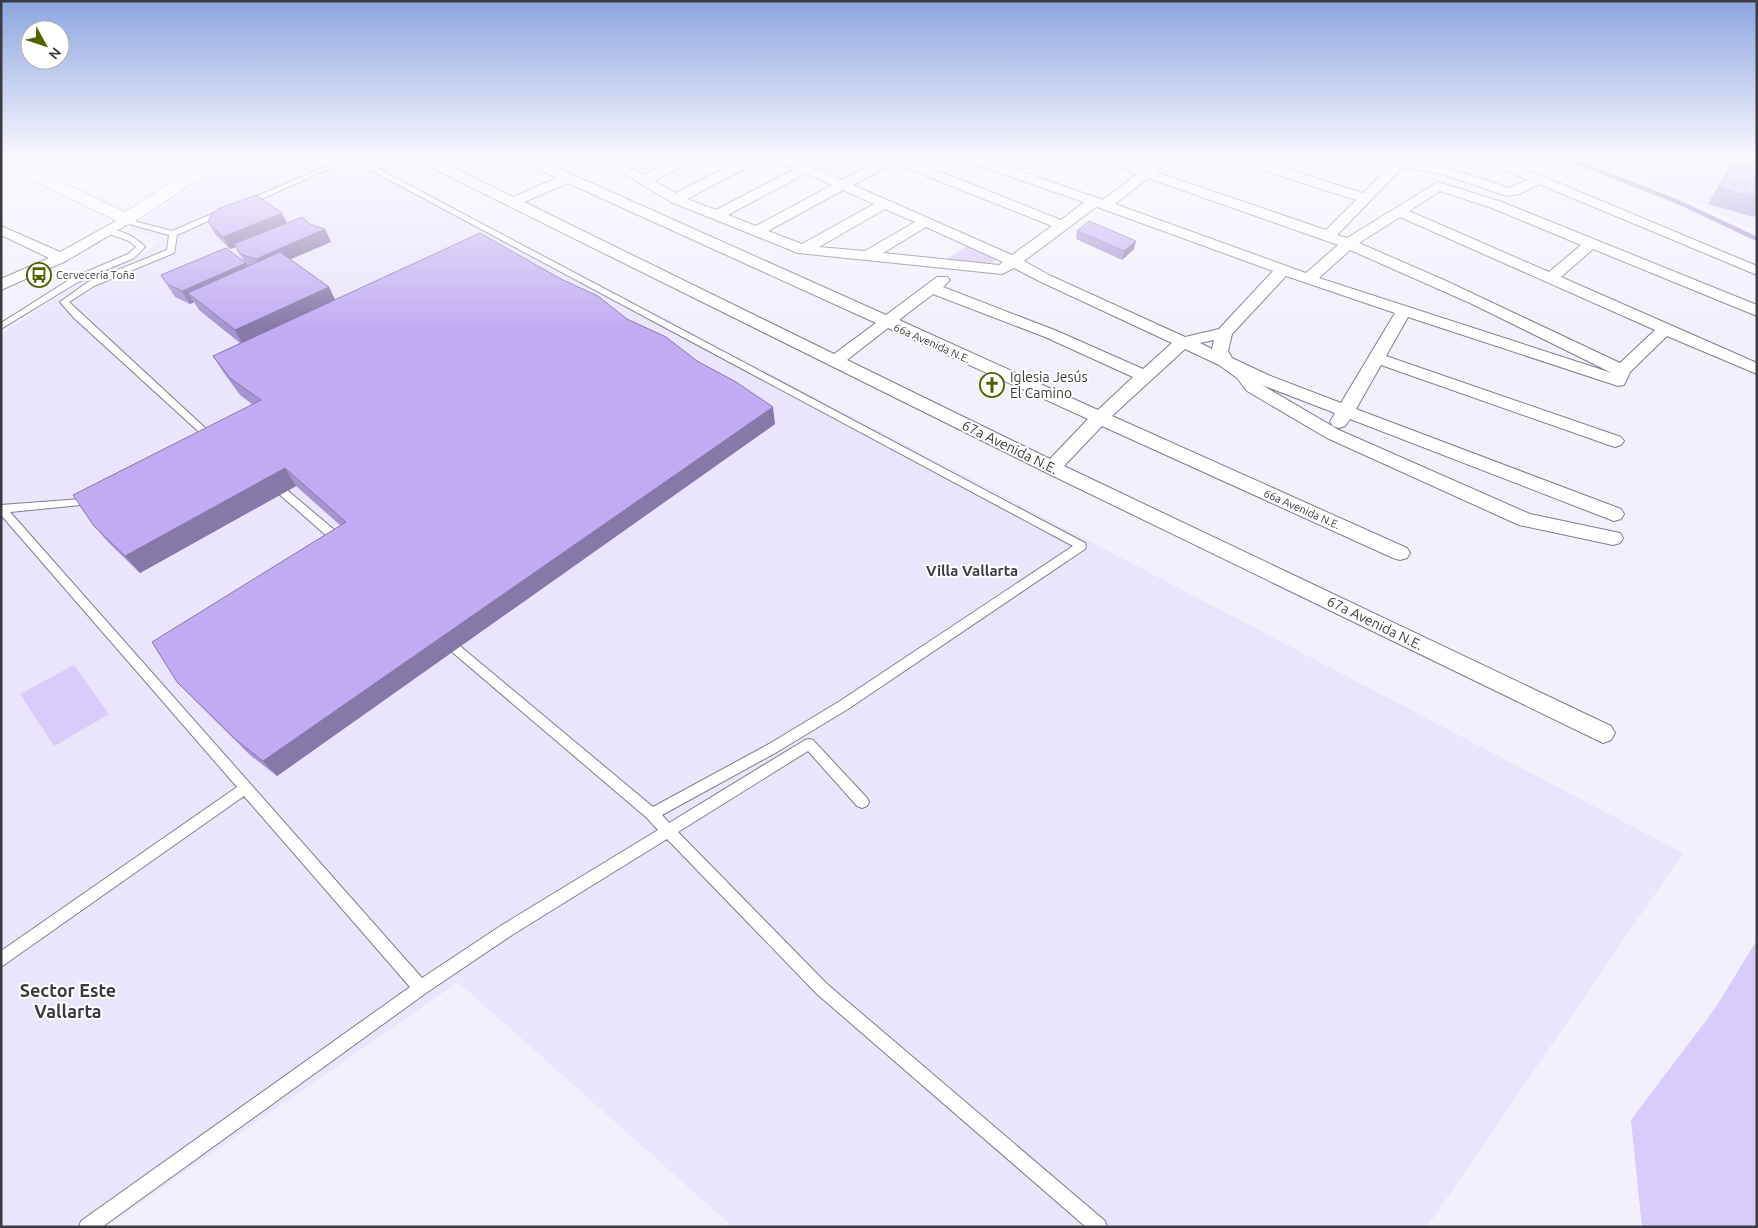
<svg xmlns="http://www.w3.org/2000/svg" width="1758" height="1228" font-family="Ubuntu,sans-serif">
<style>
.built{fill:#eae4fc}
.green{fill:#d9cbfc}
.lines{fill:none;stroke-linecap:round;stroke-linejoin:round}
.stream{stroke:#a38fd4;stroke-width:4.5}
.service-casing{stroke:#817d8c;stroke-width:2}
.minor-casing{stroke:#817d8c;stroke-width:2}
.tertiary-casing{stroke:#817d8c;stroke-width:1}
.service{fill:#fff;fill-rule:evenodd}
.minor{fill:#fff;fill-rule:evenodd}
.tertiary{fill:#fff;fill-rule:evenodd}
.wall{fill:#a694d1}
.shaded-wall{fill:#8778aa}
.building{fill:#c1acf3;stroke:#8778aa}
.labels{text-anchor:middle;dominant-baseline:central;stroke-width:4;stroke-linejoin:round;paint-order:stroke}
.far-poi-label{font-size:11px;fill:#3c3a41;stroke:#fff;text-anchor:start}
.far-street-label{font-size:11px;fill:#3c3a41;stroke:#fff}
.poi-label{font-size:14px;fill:#3c3a41;stroke:#fff;text-anchor:start}
.street-label{font-size:14px;fill:#3c3a41;stroke:#fff}
.neighbourhood-label{font-size:15px;font-weight:bold;fill:#3c3a41;stroke:#fff}
.near-neighbourhood-label{font-size:18px;font-weight:bold;fill:#3c3a41;stroke:#fff}
</style>
<rect width="100%" height="100%" fill="#f3f0fe"/>
<path class="built" d="M241 156H356L1683 853 1427 1227H733L458 982 106 1227H1V334L84 280 145 254 157 242 129 228Z
M1578 156H1757V231L1668 190Z"/>
<path class="green" d="M968 245 995 258 996 260 987 265 945 260Z
M74 665 109 714 54 746 20 694Z
M1757 940V1227H1642L1631 1120 1714 1010Z"/>
<g class="lines">
<path class="stream" d="M1560 156 1676 201 1757 239"/>
<defs>
<path id="service" d="M347 161 371 165 1085 543 1086 546 1085 549 848 709 777 752 662 815 669 823 805 740 809 739 813 740 867 798 869 802 867 806 862 808 857 806 808 751 678 832 827 984 1105 1221 1107 1227H1086L817 994 667 839 512 935 426 993 102 1227H79L81 1221 410 987 244 796 1 967V951L237 787 1 515V505L95 498 96 500 91 504 10 512 422 978 502 925 658 830 647 818 452 652 450 649 452 646H460L653 807 769 744 840 701 1073 546 367 168 347 165 326 170 248 205 241 203 322 168Z
M221 210 228 212 177 235 174 253 94 286 69 302 216 438V442H210L74 318 60 302 88 282 167 250 169 235 122 222V218L172 231Z
M106 229C120 229 136 237 145 247L134 258 78 282 1 329V323L72 278 128 254 136 247 129 241 106 233Z
M283 489 287 490 344 538 345 541 344 544H336L279 494 278 492 279 490Z"/>
<path id="minor" d="M413 156H429L513 197 557 178 515 159 514 156H531L886 315 937 277H947L950 280 943 287 1057 331 1143 369 1172 343 1039 281 1014 268 1002 274 798 253 671 202 595 156H610L644 175 682 156H698L697 159 654 181 676 193 748 156H764L763 159 687 199 716 210 795 169 773 159 772 156H789L842 180 883 158 882 156H903V157L1061 220 1084 202 959 159 958 156H976L1103 200 1137 174 1094 159 1093 156H1111L1145 168 1161 156H1175L1156 172 1326 230 1356 200 1227 159 1226 156H1245L1363 193 1391 165 1371 159 1370 156C1418 156 1463 172 1508 188L1528 180 1478 159 1477 156H1494L1757 266V275L1539 184 1520 194 1507 196 1442 174 1403 167 1337 235 1347 238 1438 182 1502 202 1757 305V316L1593 249 1561 277 1757 363V374L1667 336 1630 372 1624 385 1618 386 1408 317 1386 356 1621 437 1624 441 1621 445 1615 447 1609 445 1381 365 1356 409 1621 509 1624 514 1621 519 1614 521 1350 419 1345 426 1339 428 1333 426 1330 422 1335 413 1262 385 1339 430 1530 514 1620 533 1623 538 1620 543 1613 545 1519 525 1327 438 1247 391 1237 378 1219 365 1185 349 1112 416 1407 548 1410 553 1407 558 1400 560 1393 558 1102 426 1064 466 1611 726 1615 733 1611 740 1603 743 1045 472 414 159ZM894 163 1052 226 1012 255 853 185ZM806 173 832 185 756 226 728 215ZM1148 178 1338 245 1306 273 1115 204ZM568 183 876 323 834 354 524 202ZM843 190 874 204 802 244 768 231ZM1440 191 1492 208 1581 245 1549 272 1409 211ZM1096 207 1100 208 1273 271 1219 329 1185 337 1049 275 1024 261ZM885 209 915 222 865 251 819 247ZM1400 217 1655 330 1620 363 1444 280 1359 243ZM926 227 1003 262 999 265 883 253ZM1350 250 1470 303 1612 373 1319 278ZM1286 276 1395 313 1341 403 1268 375 1232 358 1228 351 1232 334ZM933 294 1045 337 1133 377 1098 410 899 320ZM888 328 1088 419 1050 459 847 360ZM1214 340 1212 349 1200 343Z
M125 216 132 220 130 223 66 261 1 290V279L49 258 1 235V226L60 252Z"/>
<path id="tertiary" d="M1 156H10L125 212 211 156H230L228 160 131 224 125 225 1 165Z"/>
</defs>
<use href="#service" class="service-casing"/>
<use href="#minor" class="minor-casing"/>
<use href="#tertiary" class="tertiary-casing"/>
<use href="#service" class="service"/>
<use href="#minor" class="minor"/>
<use href="#tertiary" class="tertiary"/>
</g>
<path class="wall" d="M1722 156H1757V213L1754 217 1708 204 1734 159Z
M208 222 310 224 325 229 331 242 290 259 329 287 335 300 627 319 775 424 277 776 250 755 177 682 341 526 296 486 140 573 109 543 94 526 252 404 240 395 224 373 213 356 240 343 199 310 194 302 190 304 175 297 161 275 244 261 236 247 230 249 215 234Z
M1077 231 1134 249 1122 260 1076 239Z"/>
<path class="shaded-wall" d="M282 213 288 225 230 249 223 237Z
M325 229 331 242 263 271 256 259Z
M1136 241 1134 249 1122 260 1124 251Z
M246 263 253 276 188 293 194 302 190 304 182 291Z
M329 287 337 304 244 347 235 330Z
M773 407 775 424 277 776 263 761Z
M285 468 296 486 140 573 125 556Z"/>
<path class="building" d="M1737 156H1757V199L1719 188Z
M256 195 282 213 223 237 208 222 211 215 218 209Z
M302 217 310 224 325 229 256 259 240 254 234 244Z
M1089 221 1136 241 1124 251 1077 231Z
M480 233 561 279 598 296 627 319 666 337 697 361 736 382 773 407 263 761 235 739 177 682 152 642 346 522 285 468 125 556 94 526 73 495 261 400 230 378 213 356Z
M226 248 246 263 182 291 167 284 161 275Z
M280 252 329 287 235 330 188 293Z"/>
<linearGradient id="sky" x2="0" y2="1"><stop stop-color="#8ca5e0"/><stop offset="0.48" stop-color="#faf8ff"/><stop offset="1" stop-color="#faf8ff" stop-opacity="0"/></linearGradient>
<rect width="1758" height="328" fill="url(#sky)"/>
<defs>
<symbol id="bus-ring" viewBox="-11 -11 22 22"><circle r="9.5" fill="#fff" stroke="#556100" stroke-width="1.5"/><path d="M-5-6H5V4H4V6H2V4H-2V6H-4V4H-5ZM-3.5-4V0h7V-4ZM-3.5 1.2v1.5H-2V1.2ZM2 1.2v1.5H3.5V1.2Z" fill="#556100"/></symbol>
<symbol id="church-ring" viewBox="-11 -11 22 22"><circle r="9.5" fill="#fff" stroke="#556100" stroke-width="1.5"/><path d="M-1.2-6h2.4v3.5h3.3v2.4h-3.3V6h-2.4V-.1h-3.3v-2.4h3.3Z" fill="#556100"/></symbol>
</defs>
<g fill-rule="evenodd">
<use href="#bus-ring" x="25" y="261" width="28" height="28"/>
<use href="#church-ring" x="978" y="371" width="28" height="28"/>
</g>
<g class="labels">
<g class="far-poi-label">
<text x="56" y="275">Cervecería Toña</text>
</g>
<g class="far-street-label">
<text transform="translate(932 343) rotate(24)">66a Avenida N.E.</text>
<text transform="translate(1302 509) rotate(24)">66a Avenida N.E.</text>
</g>
<g class="poi-label">
<text x="1010" y="377">Iglesia Jesús<tspan x="1010" dy="16">El Camino</tspan></text>
</g>
<g class="street-label">
<text transform="translate(1010 447) rotate(26)">67a Avenida N.E.</text>
<text transform="translate(1375 623) rotate(26)">67a Avenida N.E.</text>
</g>
<g class="neighbourhood-label">
<text x="972" y="570">Villa Vallarta</text>
</g>
<g class="near-neighbourhood-label">
<text x="68" y="990">Sector Este<tspan x="68" dy="21">Vallarta</tspan></text>
</g>
</g>
<rect width="1758" height="1228" fill="none" stroke="#3c3a41" stroke-width="5"/>
<g transform="translate(45 45) rotate(130)"><circle r="24" fill="#ffffff" stroke="#b1b0b3"/>
<path d="M0-4L9 19L0 12L-9 19Z" fill="#556100"/>
<text y="-8" font-size="14" font-weight="bold" text-anchor="middle" fill="#3c3a41">N</text>
</g>
</svg>
